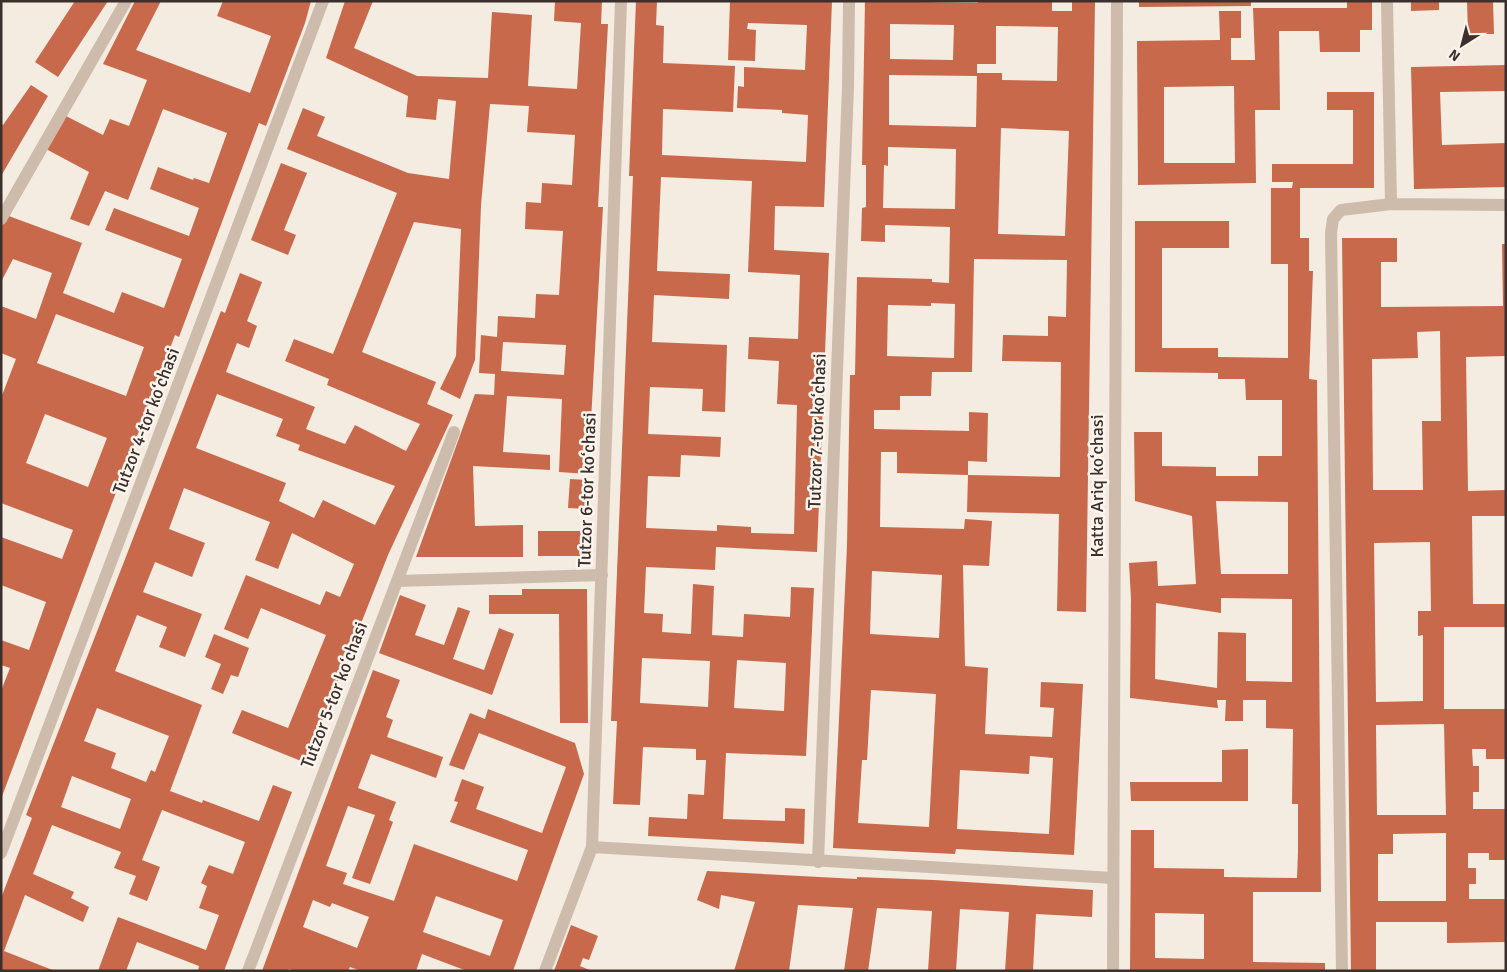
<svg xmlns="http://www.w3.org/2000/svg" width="1507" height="972" font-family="Signika,sans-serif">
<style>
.building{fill:#c8694b;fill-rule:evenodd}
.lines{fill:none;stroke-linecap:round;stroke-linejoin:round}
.minor{stroke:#cdbbac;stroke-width:12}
.labels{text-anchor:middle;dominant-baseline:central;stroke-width:5;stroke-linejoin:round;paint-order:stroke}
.street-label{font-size:18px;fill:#3b302b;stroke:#fbf5ee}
</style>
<rect width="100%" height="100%" fill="#f4ebe1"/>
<path class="building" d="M75 1H108L58 77 35 62Z
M135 1H161L136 50 250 93 271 36 217 16 223 1H311L305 23 266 126 259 123 179 337 175 335 1 799V691L10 668 1 665V640L29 650 46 602 1 585V537L62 559 73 530 1 503V398L16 359 1 353V306L36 319 52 273 13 259 1 282V227L6 215 82 243 63 293 114 313 122 292 164 308 182 259 105 230 114 208 189 236 199 208 150 189 158 167 193 180 194 178 209 183 227 133 163 109 128 200 105 191 89 226 70 219 89 172 46 149 64 115 103 135 110 119 129 126 147 80 103 64ZM56 314 144 347 126 396 37 363ZM45 414 107 438 88 487 26 463Z
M345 1H373L354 48 417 76 488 78 492 12 532 15 528 86 577 89 581 23 554 21 555 1H602L601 24H608L598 207H603L588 474 559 472 562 399 507 396 503 452 550 455V470L473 466 475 526 523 525V557H416L475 394 494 395 495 374 479 373 481 335 497 337 498 316 535 318 536 294 559 295 563 231 525 229 526 202 541 203 542 183 572 185 575 135 527 132 529 106 490 104 481 205 475 360 460 399 440 389 456 356 461 229 414 222 362 352 436 382 427 404 453 415 388 555 306 763 232 733 242 710 288 728 326 635 261 608 248 639 224 629 246 575 320 605 326 591 340 597 354 564 292 533 278 569 255 560 270 522 184 488 169 529 205 543 192 577 155 562 143 592 202 614 185 657 159 647 167 627 137 615 115 671 202 705 170 791 202 803 203 800 259 821 273 785 292 792 224 971H198L199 966 137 942 126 971H98L118 917 206 950 219 915 199 908 207 886 201 883 209 865 233 874 245 842 162 810 142 860 160 867 147 901 129 894 136 876 114 868 121 852 52 825 33 874 74 892 71 898 89 907 83 922 25 895 4 951 55 971H2L1 898 32 818 26 815 221 311 225 313 240 273 262 282 247 321 257 326 249 348 237 343 226 372 315 407 306 429 345 444 355 425 406 451 420 424 327 385 329 379 285 361 294 339 333 354 397 193 287 149 303 108 325 117 317 136 408 173 449 179 456 101 438 99 436 120 406 117 408 96 326 58ZM503 342 566 345 564 375 501 371ZM217 394 283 419 276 436 300 445 298 450 395 486 375 525 323 500 314 518 279 501 286 483 196 448ZM97 708 169 736 155 772 151 770 146 782 111 768 116 753 84 741ZM72 776 131 799 120 829 61 807Z
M636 1H657L656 25 664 26 663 63 735 66 733 112 663 109 662 155 806 162 808 115 782 113V110L737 108 738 86 744 87V67L805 70 807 25 748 23 747 29 756 30 755 61 728 60 730 1H832L824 207 775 206 774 250 829 253 817 552 716 547 715 570 646 567 644 613 663 614 662 632 691 634 693 584 714 586 712 635 743 637 744 614 790 617 791 587 814 588 806 756 726 753 723 819 785 821V808L805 809 804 844 648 836 649 817 687 819 688 794 704 795 706 760H696V749L643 747 640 805 613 804 617 721H611L633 176H629ZM661 177 752 181 748 272 800 275 798 339 749 337 748 359 779 361 777 404 797 405 794 534 751 533V527L717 525V531L646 528 648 476 680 477 681 455 720 457 721 437 648 434 650 387 703 389 702 411 725 412 727 345 652 342 654 295 729 299 730 274 657 271ZM642 658 710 661 708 707 640 703ZM737 660 786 663 784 711 734 708Z
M865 1 978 3V1H1052V11H1072V1H1095L1086 612 1057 611 1059 514 967 512 968 475 897 473V452H881L880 527 964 529 965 519 992 521 989 566 963 565 965 666 988 668 985 734 1052 737 1054 708 1040 707 1041 682 1083 684 1074 855 956 849 955 854 833 848 847 546 850 375H855L857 277 932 279V282L949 283 950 227 885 225V242L861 241 862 208 866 207V165H862ZM890 24 954 25 953 60 890 59ZM996 26 1058 27 1057 81 1002 80V73H977V64H996ZM889 75 977 76 976 127 889 125ZM1001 128 1069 131 1065 236 998 234ZM888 147 956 149 955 209 883 208 884 165 888 166ZM974 259 1067 260 1066 317 1048 316V336L1003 335 1002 361 1061 362 1060 477 968 475V461L987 462 988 413 969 412V431L874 429V410H900V396H931L932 372H972ZM931 303 955 304 954 358 887 356 888 305 931 306ZM872 571 942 575 939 638 870 634ZM871 690 936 694 929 827 858 823 862 760H867ZM1030 756 1053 758 1049 834 957 829 960 770 1029 774Z
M1139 1H1251V6L1139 7Z
M1347 1H1372V30H1360V52H1320L1319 31H1279L1280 110H1255L1256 183 1138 185 1137 41 1220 40 1219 11H1241V38H1231V60H1255L1253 8H1347ZM1234 86 1235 163H1164V87Z
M1411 1H1439V10L1411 11Z
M1467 1H1493L1494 34H1468Z
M1506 65V91L1440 92 1442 145 1506 143V187L1414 189 1411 67Z
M31 85 48 96 1 176V124L3 125Z
M1327 92H1374V188H1300V238H1309V271H1313L1309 379 1317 380 1321 892H1253V962L1325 963V971H1130L1131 830H1154V868L1224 869V877L1297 878 1298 852V804H1292L1293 729 1266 728V700H1243V721H1225L1226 700H1217L1218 708 1130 698 1131 599 1129 563 1157 561 1158 586 1196 584 1192 516 1135 501 1134 432H1162V466L1216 467V476H1258V456H1282V400H1246L1245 379H1218V373L1135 372V221H1229V248H1162V348H1218V357L1288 358V264H1271V188H1292L1293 182H1272V164H1353V110H1327ZM1216 501 1288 502V574H1221ZM1221 598 1292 599V682L1246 681V633L1218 632 1217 688 1155 679 1156 603 1221 613ZM1155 913 1204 914V959L1155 958Z
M281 163 307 173 284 230 296 235 288 255 251 240Z
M1342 238H1397V262H1381V307L1503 306 1502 244H1506V356L1466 357 1468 491 1506 490V516H1472L1473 604H1506V627H1444V709H1506V759H1486V749H1472L1473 766H1479V792H1473V809H1506V860H1489V853H1468V868H1476V884H1469V899H1506V942L1447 943V922H1376V971H1351ZM1440 331 1441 421H1422L1423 490H1373L1372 359 1418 358 1417 332ZM1430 542 1431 611H1418V636L1423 635V701L1376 702 1374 543ZM1444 724 1446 815H1377L1376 725ZM1446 833V901H1378V854H1393V834Z
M570 479 587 480 585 509 568 508Z
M538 531H584V556H538Z
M522 589H587L588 723H560L559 614H489V595H522Z
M400 595 426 605 415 635 444 645 458 607 470 611 453 659 484 670 499 628 514 634 492 695 379 653Z
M214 634 249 648 238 677 231 675 223 694 211 689 221 664 205 657Z
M373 670 400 680 386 717 393 720 387 737 443 757 436 778 371 754 358 788 396 802 389 820 393 822 370 884 352 878 375 815 348 806 326 866 347 873 343 884 394 901 414 844 517 881 528 850 450 822 458 802 454 801 462 779 484 787 476 809 542 833 566 767 479 733 464 770 449 765 470 713 485 719 488 709 575 743 584 774 513 971H467L422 954 416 971H361L350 967 348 971H294L289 969 288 971H262ZM436 896 503 920 490 956 423 932ZM313 900 330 907 332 903 369 917 357 948 303 927Z
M1248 749V801H1131L1130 782H1222V750Z
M707 871 857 879V877L934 880 1093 890 1092 917 1036 914 1033 971H1005L1009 912 960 909 956 971H928L932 911 877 908 868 971H844L853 908 798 905 789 971H734L755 902 721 895 719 909 697 900Z
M571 925 598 936 589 960 583 958 580 966 592 971H554Z"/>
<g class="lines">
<path class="minor" d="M1387 1 1391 204
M1 219 126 1
M397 581 602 575
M592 847 1113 878
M1 853 323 1
M818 862 848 87 849 1
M248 971 454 432
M545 971 592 847 621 1
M1113 971 1117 1
M1342 971 1331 233 1333 219 1341 210 1391 204 1506 205"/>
</g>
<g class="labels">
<g class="street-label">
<text transform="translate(146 421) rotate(-69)">Tutzor 4-tor koʻchasi</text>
<text transform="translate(817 431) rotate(-88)">Tutzor 7-tor koʻchasi</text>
<text transform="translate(1097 486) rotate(-90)">Katta Ariq koʻchasi</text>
<text transform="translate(587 490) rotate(-88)">Tutzor 6-tor koʻchasi</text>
<text transform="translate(334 695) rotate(-69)">Tutzor 5-tor koʻchasi</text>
</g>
</g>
<rect width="1507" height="972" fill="none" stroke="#3b302b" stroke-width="5"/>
<g transform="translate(1462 45) rotate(216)" stroke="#fbf5ee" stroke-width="4" paint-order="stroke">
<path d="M0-4L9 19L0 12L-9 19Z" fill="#3b302b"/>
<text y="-8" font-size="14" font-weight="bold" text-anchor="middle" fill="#3b302b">N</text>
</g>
</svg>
